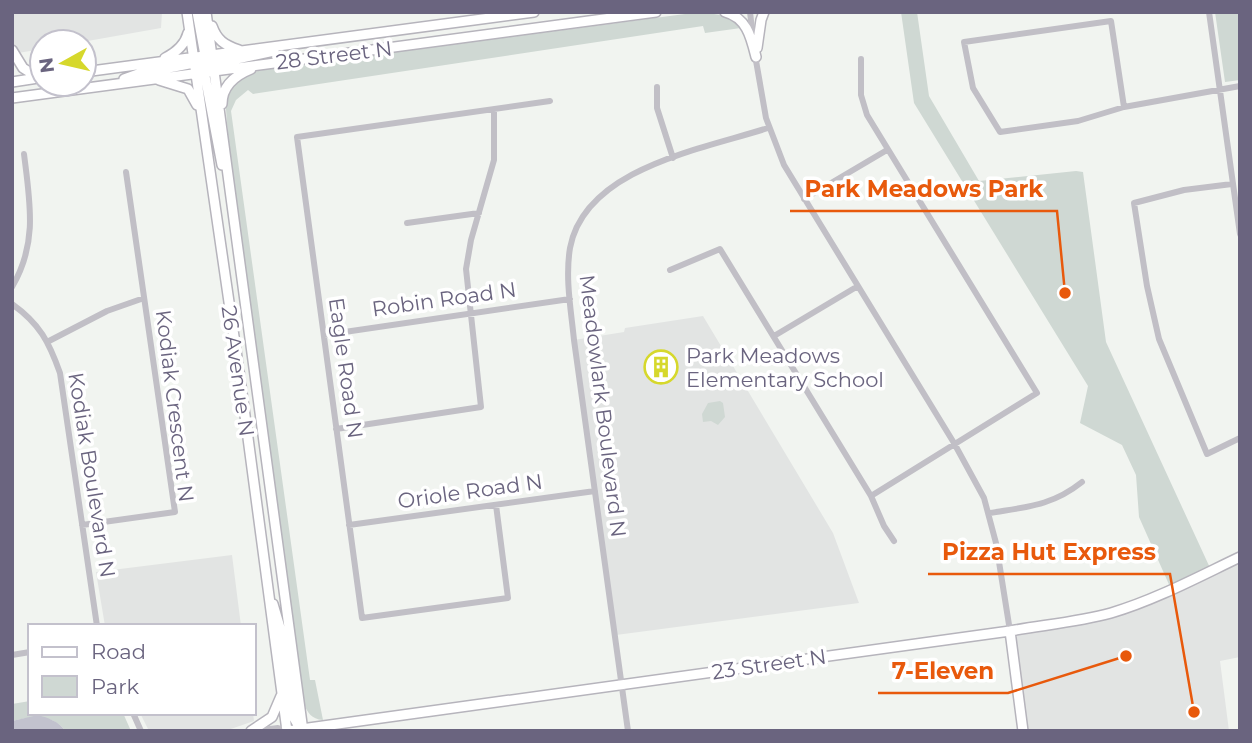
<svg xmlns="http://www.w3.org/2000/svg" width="1252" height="743" font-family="Montserrat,sans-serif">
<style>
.built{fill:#e2e4e3}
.green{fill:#cfd8d3}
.water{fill:#c2c2ce}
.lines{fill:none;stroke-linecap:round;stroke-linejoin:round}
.secondary-casing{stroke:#b6b4bc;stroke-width:12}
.street{stroke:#c1bfc6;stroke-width:6}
.secondary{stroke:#fff;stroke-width:9}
.labels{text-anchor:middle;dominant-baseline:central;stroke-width:7;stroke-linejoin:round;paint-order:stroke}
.street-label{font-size:21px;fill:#6a647f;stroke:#fff}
.poi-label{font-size:21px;fill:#6a647f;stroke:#fff;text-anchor:start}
.leader{fill:none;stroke:#e8590c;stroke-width:2.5}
.callout-dot{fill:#e8590c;stroke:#fff;stroke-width:2.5}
.callout-label{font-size:23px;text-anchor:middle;font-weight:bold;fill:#e8590c;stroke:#fff;stroke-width:7;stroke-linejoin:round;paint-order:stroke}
</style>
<rect width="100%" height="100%" fill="#f1f4f0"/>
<path class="built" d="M12 12H162L161 28 82 42H42V49L12 54Z
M703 316 833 533 859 603 616 635 574 340 624 332 625 328Z
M232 555 241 626H105L96 572Z
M1240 557V657L1220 661 1229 731H1023L1010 631 1109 613Z
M140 713H253L254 721 225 731H149Z"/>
<path class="green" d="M901 12H917L929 96 979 181 1076 171 1083 172 1106 342 1211 570 1171 589 1139 517 1136 475 1122 445 1080 423 1088 386 914 103Z
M1215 12H1240V80L1225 82Z
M707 13 728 16 741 28 705 33 703 26 253 94 248 90 236 100 231 111 310 680H315L323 720C311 719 308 713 304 704L235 229 225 96 239 76 266 69 685 14Z
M720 401 723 403 725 417 718 425 711 421 703 422 702 414 708 403Z
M30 701V713H123L131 731H65C53 713 30 717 12 721V704Z"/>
<path class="water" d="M38 715C48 718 59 721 65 731H12V721Z"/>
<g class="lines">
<defs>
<path id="secondary" d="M187 12 240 378 287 731
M197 12 206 61
M206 12 303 731
M725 12C747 18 751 37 756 57
M212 26C217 40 224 45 239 50
M757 48 761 20 764 12
M12 50 23 68 39 78
M165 58C175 53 185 45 188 33
M209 65 274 51
M201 66 205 76 222 165
M84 72 534 12
M124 79 138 74 199 62
M159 80 188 89 197 105
M12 82 38 78
M12 98 656 12
M222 104C222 85 236 75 251 69
M273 604 281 631 294 718 298 725 303 729
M1010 631 1023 731
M251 731 272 717 281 696
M287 731 1010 631C1043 625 1078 622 1111 613 1155 600 1198 577 1240 557"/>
</defs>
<use href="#secondary" class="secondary-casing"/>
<path class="street" d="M750 12 753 38
M1209 12 1240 234
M755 55 766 118 784 165 954 443 984 498 996 543 1010 631
M861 59V95L867 115 1037 393 871 496
M657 87V108L673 158
M1124 107 1111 21 964 42 973 88 1000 132 1078 121 1124 107 1240 86
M1232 184 1184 190 1134 203 1147 286 1159 339 1207 454 1240 438
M804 199 887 150
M407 223 479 213
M670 270 720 249 871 496 884 526 894 541
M12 287C38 243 30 203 24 154
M12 304C40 324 49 342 60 373L97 626
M324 335 570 299
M774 336 858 286
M49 341 107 311 144 298
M336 429 481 407 466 269 471 240 494 160V110
M496 505 508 598 362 618 297 137 550 101
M990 513C1026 507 1052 506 1082 482
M82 525 175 512 126 172
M349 525 595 491
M12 655 30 652
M133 713 141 731
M254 731 278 728 287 731
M628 731 574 340C571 310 565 278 570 248 585 168 703 149 768 128"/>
<use href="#secondary" class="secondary"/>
</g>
<defs>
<symbol id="building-ring" viewBox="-11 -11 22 22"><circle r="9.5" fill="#fff" stroke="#d6d82c" stroke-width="1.5"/><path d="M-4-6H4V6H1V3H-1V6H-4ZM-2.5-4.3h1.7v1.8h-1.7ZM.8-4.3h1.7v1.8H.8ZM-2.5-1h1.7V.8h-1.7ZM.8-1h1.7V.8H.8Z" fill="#d6d82c"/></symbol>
</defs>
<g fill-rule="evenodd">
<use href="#building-ring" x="642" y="348" width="38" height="38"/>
</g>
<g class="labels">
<g class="street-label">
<text transform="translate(334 55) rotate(-7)">28 Street N</text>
<text transform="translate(444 299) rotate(-8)">Robin Road N</text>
<text transform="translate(346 368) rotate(82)">Eagle Road N</text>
<text transform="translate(238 371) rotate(82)">26 Avenue N</text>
<text transform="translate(175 406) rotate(83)">Kodiak Crescent N</text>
<text transform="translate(603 406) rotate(83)">Meadowlark Boulevard N</text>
<text transform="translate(92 475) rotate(81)">Kodiak Boulevard N</text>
<text transform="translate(470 491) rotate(-8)">Oriole Road N</text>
<text transform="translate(769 664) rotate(-8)">23 Street N</text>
</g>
<g class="poi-label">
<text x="686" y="355">Park Meadows<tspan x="686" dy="24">Elementary School</tspan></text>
</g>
</g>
<path class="leader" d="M1065 293L1057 211H790M1194 712L1170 574H928M1126 656L1008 693H878"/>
<g class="callout-dot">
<circle cx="1065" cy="293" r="7"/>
<circle cx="1194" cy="712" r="7"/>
<circle cx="1126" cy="656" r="7"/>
</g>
<g class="callout-label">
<text x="924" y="197">Park Meadows Park</text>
<text x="1049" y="560">Pizza Hut Express</text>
<text x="943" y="679">7-Eleven</text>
</g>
<rect width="1252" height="743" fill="none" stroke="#6a647f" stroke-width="28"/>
<rect x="28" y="624" width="228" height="91" fill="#ffffff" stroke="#c3c1cc" stroke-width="2"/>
<rect x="42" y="647" width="35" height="10" fill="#ffffff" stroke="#c3c1cc" stroke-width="2"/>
<text x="91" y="659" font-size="21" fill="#6a647f">Road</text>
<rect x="42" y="676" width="35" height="21" fill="#cfd8d3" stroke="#c3c1cc" stroke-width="2"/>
<text x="91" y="694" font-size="21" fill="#6a647f">Park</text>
<g transform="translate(63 63) rotate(262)"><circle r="33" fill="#ffffff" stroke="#c3c1cc" stroke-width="2"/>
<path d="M0-5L12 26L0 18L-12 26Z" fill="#d6d82c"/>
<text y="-10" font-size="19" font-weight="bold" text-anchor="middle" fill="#6a647f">N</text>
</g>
</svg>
